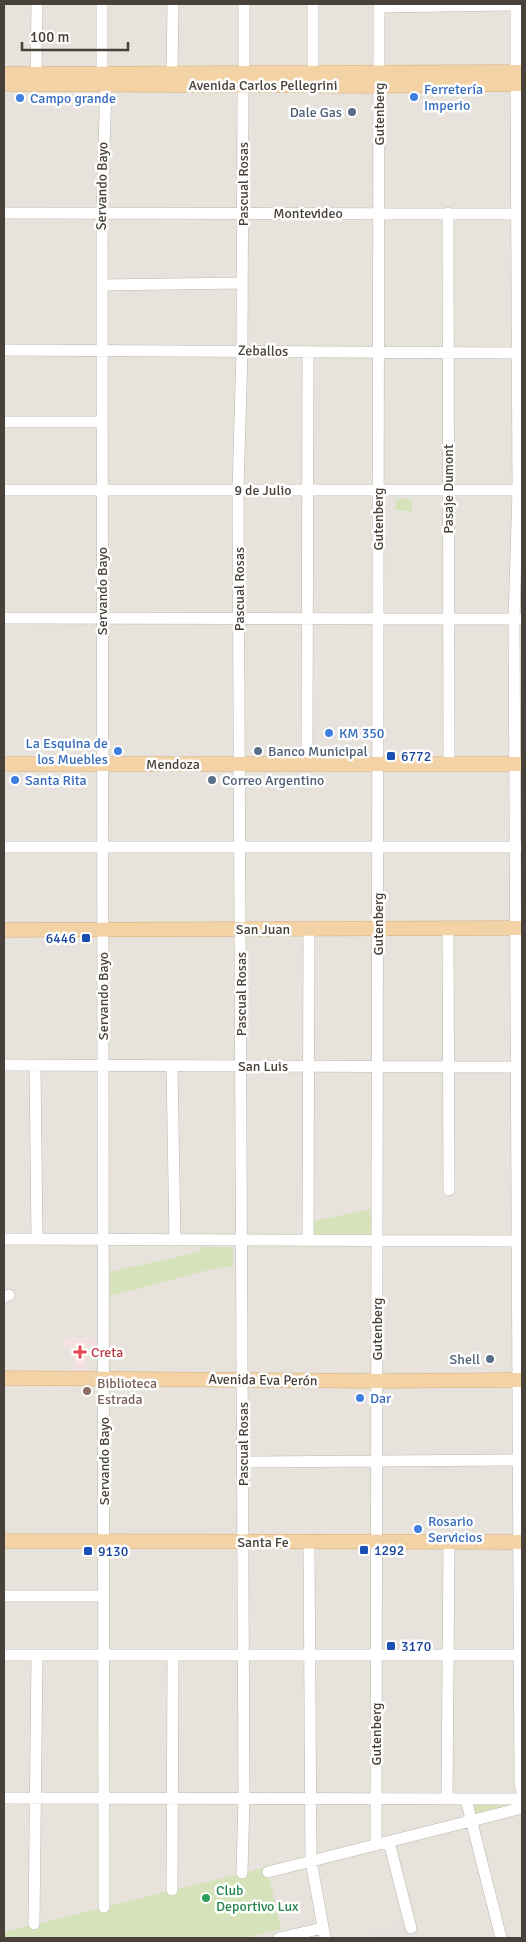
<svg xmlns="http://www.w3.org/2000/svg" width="526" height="1942" font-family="Signika,sans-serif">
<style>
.residential{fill:#e7e2db}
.industrial{fill:#e4e0dd}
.medical{fill:#f3e1e1}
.green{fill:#d6e3ba}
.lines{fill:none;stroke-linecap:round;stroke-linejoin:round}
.minor-casing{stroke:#bfb7af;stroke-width:12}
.major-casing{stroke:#d7ae77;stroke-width:15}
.minor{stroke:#fff;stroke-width:11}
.major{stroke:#f3d3a6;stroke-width:14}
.shop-dot{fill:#3f7fe0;stroke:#fff;stroke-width:2}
.service-dot{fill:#5c6f8a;stroke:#fff;stroke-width:2}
.transit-dot{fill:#1a4fb4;stroke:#fff;stroke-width:2}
.health-dot{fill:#e0444e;stroke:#fff;stroke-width:2}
.education-dot{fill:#8d6e63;stroke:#fff;stroke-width:2}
.leisure-dot{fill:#2e9e5b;stroke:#fff;stroke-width:2}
.labels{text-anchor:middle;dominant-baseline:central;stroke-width:5;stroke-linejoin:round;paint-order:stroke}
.street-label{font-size:14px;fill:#48413a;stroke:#fff}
.shop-label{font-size:14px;fill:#366cbe;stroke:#fff;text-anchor:start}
.service-label{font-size:14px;fill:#4e5e75;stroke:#fff;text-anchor:end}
.transit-label{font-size:14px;fill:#164399;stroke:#fff;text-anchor:start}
.health-label{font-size:14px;fill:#be3a42;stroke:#fff;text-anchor:start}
.education-label{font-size:14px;fill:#785e54;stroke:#fff;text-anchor:start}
.leisure-label{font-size:14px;fill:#27864d;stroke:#fff;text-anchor:start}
</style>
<rect width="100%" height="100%" fill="#f4f1ec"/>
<path class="residential" d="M4 4H522V1938H4Z"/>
<path class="industrial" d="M407 1920 415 1930 417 1938H374L372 1933 397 1927 396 1923Z"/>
<path class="medical" d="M64 1338H95V1347L86 1348 85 1370H74V1348H64Z"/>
<path class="green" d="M396 499H412V511L395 510Z
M375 1208 374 1236H310V1222Z
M201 1247H233V1267H220L110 1296V1272L199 1252Z
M471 1802 520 1804 476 1817Z
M267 1867 281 1929 244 1938H4V1932Z"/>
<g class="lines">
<defs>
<path id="minor" d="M244 4V74
M379 7 516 5
M516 72V4
M36 74 37 4
M102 74V4
M172 74 173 4
M313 74V4
M516 84 518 490 514 619 520 1782 522 1793
M4 213 522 214
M448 213 449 764
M102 285 241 283
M4 350 522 353
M4 422H102
M4 490H522
M4 618 522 619
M307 764 308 353
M4 847H522
M448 929 449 1190
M4 1065 522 1067
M35 1066 37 1239
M172 1066 175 1240
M4 1239 522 1241
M308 1240 309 929
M4 1297 9 1295
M243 1462 522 1460
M309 1542 311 1861 325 1938
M4 1596H104
M4 1655H522
M4 1798 522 1799
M447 1799 449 1542
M466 1799 501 1938
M389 1842 411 1928
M376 1845 379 4
M268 1872 522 1808
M242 1873 244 1798 238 490 242 351 243 85
M172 1890 173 1655
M104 1907 102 213 106 85
M34 1924 37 1655
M279 1938 323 1928"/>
<path id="major" d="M4 74 522 72
M4 84 368 86 522 84
M4 764H522
M4 930 522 928
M4 1378 377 1381 522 1380
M4 1541 522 1542"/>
</defs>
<use href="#minor" class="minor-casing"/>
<use href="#major" class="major-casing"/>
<use href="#minor" class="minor"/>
<use href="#major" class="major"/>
</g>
<g class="shop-dot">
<circle cx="414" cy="97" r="5"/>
<circle cx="20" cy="98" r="5"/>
<circle cx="329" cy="733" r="5"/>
<circle cx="118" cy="751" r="5"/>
<circle cx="15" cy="780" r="5"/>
<circle cx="360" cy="1398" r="5"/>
<circle cx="418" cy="1529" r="5"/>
</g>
<g class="service-dot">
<circle cx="352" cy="112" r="5"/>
<circle cx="258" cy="751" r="5"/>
<circle cx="212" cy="780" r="5"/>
<circle cx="490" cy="1359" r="5"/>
</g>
<g class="transit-dot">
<rect x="386" y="751" width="10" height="10" rx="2.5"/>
<rect x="81" y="933" width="10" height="10" rx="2.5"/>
<rect x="359" y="1545" width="10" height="10" rx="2.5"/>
<rect x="83" y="1546" width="10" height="10" rx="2.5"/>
<rect x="386" y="1641" width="10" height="10" rx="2.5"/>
</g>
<path class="health-dot" d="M77.5 1344.5h5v5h5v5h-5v5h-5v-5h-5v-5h5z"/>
<circle class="education-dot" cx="87" cy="1391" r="5"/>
<circle class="leisure-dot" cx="206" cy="1898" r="5"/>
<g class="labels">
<g class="street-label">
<text x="263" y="85">Avenida Carlos Pellegrini</text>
<text transform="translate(379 114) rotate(-90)">Gutenberg</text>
<text transform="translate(243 184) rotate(-90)">Pascual Rosas</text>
<text transform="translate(102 186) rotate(-89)">Servando Bayo</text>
<text x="308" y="213">Montevideo</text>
<text transform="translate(263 351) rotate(1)">Zeballos</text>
<text transform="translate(448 489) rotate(-90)">Pasaje Dumont</text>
<text x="263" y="490">9 de Julio</text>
<text transform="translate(378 519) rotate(-90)">Gutenberg</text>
<text transform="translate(239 589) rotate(-90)">Pascual Rosas</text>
<text transform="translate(102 591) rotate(-90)">Servando Bayo</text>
<text x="173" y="764">Mendoza</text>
<text transform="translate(378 924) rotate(-90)">Gutenberg</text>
<text x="263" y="929">San Juan</text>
<text transform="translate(241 994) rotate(-90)">Pascual Rosas</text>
<text transform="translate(103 996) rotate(-90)">Servando Bayo</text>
<text x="263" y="1066">San Luis</text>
<text transform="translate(377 1329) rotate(-90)">Gutenberg</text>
<text transform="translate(263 1380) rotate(1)">Avenida Eva Perón</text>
<text transform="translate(243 1444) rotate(-90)">Pascual Rosas</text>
<text transform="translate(104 1461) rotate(-90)">Servando Bayo</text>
<text x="263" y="1542">Santa Fe</text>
<text transform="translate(376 1734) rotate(-90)">Gutenberg</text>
</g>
<g class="shop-label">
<text x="424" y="89">Ferretería<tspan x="424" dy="16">Imperio</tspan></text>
<text x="30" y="98">Campo grande</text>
<text x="339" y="733">KM 350</text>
<text x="108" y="743" text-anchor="end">La Esquina de<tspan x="108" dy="16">los Muebles</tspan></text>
<text x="25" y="780">Santa Rita</text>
<text x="370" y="1398">Dar</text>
<text x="428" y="1521">Rosario<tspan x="428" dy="16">Servicios</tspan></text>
</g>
<g class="service-label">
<text x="342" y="112">Dale Gas</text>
<text x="268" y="751" text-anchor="start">Banco Municipal</text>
<text x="222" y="780" text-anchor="start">Correo Argentino</text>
<text x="480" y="1359">Shell</text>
</g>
<g class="transit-label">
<text x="401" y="756">6772</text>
<text x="76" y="938" text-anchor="end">6446</text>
<text x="374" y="1550">1292</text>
<text x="98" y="1551">9130</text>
<text x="401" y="1646">3170</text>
</g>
<g class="health-label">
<text x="91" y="1352">Creta</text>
</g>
<g class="education-label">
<text x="97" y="1383">Biblioteca<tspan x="97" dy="16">Estrada</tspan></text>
</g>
<g class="leisure-label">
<text x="216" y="1890">Club<tspan x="216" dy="16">Deportivo Lux</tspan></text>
</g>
</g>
<rect width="526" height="1942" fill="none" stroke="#48413a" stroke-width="10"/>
<path d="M22 42v8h106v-8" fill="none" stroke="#48413a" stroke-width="2.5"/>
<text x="30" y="42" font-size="15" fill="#48413a" stroke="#ffffff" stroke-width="4" paint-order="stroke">100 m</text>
</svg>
